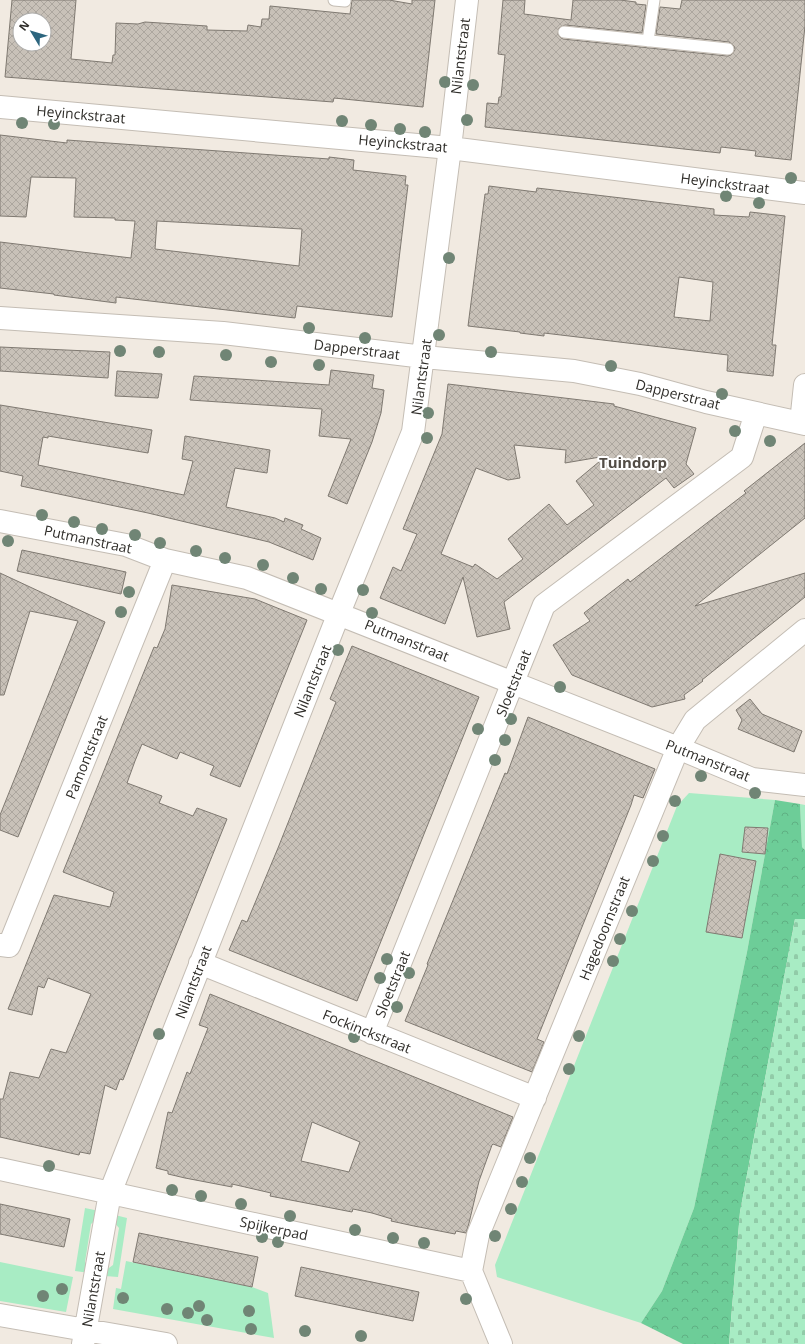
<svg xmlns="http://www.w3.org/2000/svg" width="805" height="1344" font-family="'Open Sans',sans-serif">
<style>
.green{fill:#a8ecc4}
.forest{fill:url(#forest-crowns)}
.cemetery{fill:url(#cemetery-stones)}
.building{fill:url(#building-cross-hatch);stroke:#7f7971;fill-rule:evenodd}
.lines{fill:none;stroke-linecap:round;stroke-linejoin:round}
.lane-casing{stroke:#c4bdb4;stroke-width:13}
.street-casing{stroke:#c4bdb4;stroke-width:24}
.lane{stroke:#fff;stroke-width:11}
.street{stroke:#fff;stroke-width:22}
.tree{fill:#708575}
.labels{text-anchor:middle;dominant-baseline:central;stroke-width:4;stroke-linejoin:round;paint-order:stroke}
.street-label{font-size:14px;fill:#2f2d29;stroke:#fff}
.neighbourhood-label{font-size:15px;font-weight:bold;fill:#524c45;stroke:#fff}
</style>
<defs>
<pattern id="forest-crowns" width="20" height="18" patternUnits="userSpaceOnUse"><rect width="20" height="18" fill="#6dcd98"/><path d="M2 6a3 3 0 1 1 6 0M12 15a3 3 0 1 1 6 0" fill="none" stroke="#5fb083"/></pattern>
<pattern id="cemetery-stones" width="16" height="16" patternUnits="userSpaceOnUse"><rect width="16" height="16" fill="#a8ecc4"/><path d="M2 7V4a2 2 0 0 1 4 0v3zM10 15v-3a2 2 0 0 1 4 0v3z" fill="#91cba8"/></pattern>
<pattern id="building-cross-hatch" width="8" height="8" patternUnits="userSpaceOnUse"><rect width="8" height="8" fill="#c8c1b8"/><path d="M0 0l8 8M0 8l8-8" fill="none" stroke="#aca69e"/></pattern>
</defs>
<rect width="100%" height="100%" fill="#f1eae1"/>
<path class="green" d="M689 793 775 800 747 952 694 1208 662 1291 641 1323 497 1277 495 1265 677 806Z
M800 804 805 805V850L802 847Z
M85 1208 99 1211 98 1218 91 1224 85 1262 90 1268V1273L75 1271Z
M115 1215 127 1218 118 1277 105 1276 106 1270 113 1265 119 1228 113 1221Z
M126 1261 252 1287 268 1293 274 1338 113 1309 116 1288 121 1289Z
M0 1262 73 1277 66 1312 0 1301Z"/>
<path class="forest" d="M775 800 800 804 802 847 805 850V919H795L740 1212 729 1344H683L641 1323 662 1291 694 1208 747 952Z"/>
<path class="cemetery" d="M795 919H805V1344H729L740 1212Z"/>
<path class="building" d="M12 0H76L71 59 112 63 113 55H115L116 23 138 24 145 22 207 26V30L247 31 248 25 261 27 262 19H269L270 6 350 14 352 0H389L412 4V0H435L423 107 334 98 333 102 5 77ZM20 20H44V44H20Z
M503 0H525L524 14 571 20 573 0H620L636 2V4L646 5 642 33 565 25 559 28 558 34 560 37 563 39 727 56 731 55 735 50 734 46 729 42 656 34 660 7 680 9 682 0H805V26L791 160 755 156 756 151 721 147 720 153 485 127 487 103 498 104 499 97H501L505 55 498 54Z
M0 135 67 143V140L329 159V157L354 160 353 170 406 176 405 185H408L392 317 297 306 295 318 116 297V303L54 295V294L0 288V242L131 258 135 221 115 220V218L74 217 76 178 31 177 26 217 0 216ZM157 221 302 229 299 266 155 249Z
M489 186 536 192 537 188 714 209V215L749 217 750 212 785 216 772 345H776L773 376 727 371 728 355 544 333V336L520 333V332L468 326 485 194H488ZM679 277 713 282 710 321 674 317Z
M0 347 110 352 108 378 0 371Z
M331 370 374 375 372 388 384 390 381 413 372 442 347 504 328 496 351 439 319 436 322 409 190 400 194 376 329 385Z
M117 371 162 374 158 398 115 396Z
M448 384 614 404V406L696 428 686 464 694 474 674 488 666 478 504 602 510 629 477 637 463 577 445 624 380 598 393 567 401 571 417 534 403 529 442 434ZM514 445 566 450 565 463 606 456 576 481 594 505 567 525 549 504 508 539 523 559 497 579 475 564 473 567 441 554 476 468 508 480 520 478Z
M0 405 152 430 148 453 48 436V438L43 437 38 465 184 495 193 461 182 459 185 436 270 450 267 473 235 468 226 507 275 518 284 522 285 518 303 525 301 529 321 538 313 560 269 542 148 513 21 486 23 476 0 471Z
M805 443V518L695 606 805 573V597L702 680 703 681 684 695 685 699 652 707 572 675 553 645 590 621 584 613 628 579 630 582 746 493 744 491Z
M22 550 126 572 121 594 17 571Z
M0 573 105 622 18 837 0 830V815L78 621 30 611 4 695H0Z
M172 585 255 599 307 620 240 787 210 775 214 766 180 752 177 759 142 744 135 761 127 783 162 796 159 803 193 816 197 808 227 819 154 1000 123 1080 120 1079 116 1090 105 1085 90 1154 80 1152 79 1155 0 1137V1099H3L10 1072 39 1078 51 1049 66 1053 91 994 48 978 44 988 38 986 32 1015 8 1009 54 895 110 907 114 892 63 872 154 647 157 648 165 629Z
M352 646 479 697 357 1001 229 950 242 920 247 922 278 848 336 702 330 699Z
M750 699 762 714 802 731 794 752 738 729 742 720 736 710Z
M528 717 655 769 643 798 634 795 631 805 537 1039 544 1042 532 1072 405 1021 428 965 427 964 498 790 505 773 507 774Z
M745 827 768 828 765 854 742 852Z
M720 854 756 861 742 938 706 932Z
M210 994 513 1117 501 1147 493 1144 492 1145 479 1181 469 1223 466 1233 456 1231 455 1234 414 1226 391 1221 392 1219 372 1213 353 1209 352 1212 270 1196 271 1193 232 1184V1187L185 1178 168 1174V1171L156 1168 168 1112 172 1113 187 1072 190 1074 208 1028 199 1025ZM312 1122 360 1142 349 1172 301 1161Z
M0 1204 70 1219 64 1247 0 1234Z
M139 1233 258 1257 252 1287 133 1262Z
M301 1267 419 1292 413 1321 295 1296Z"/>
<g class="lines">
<defs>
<path id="lane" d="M334 0 345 1
M564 32 728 49
M648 41 654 0"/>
<path id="street" d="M0 107 450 148 805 193
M0 318 223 333 424 357 574 371 640 384 706 402 805 424
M801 423 805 385
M0 521 126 545 165 560 247 578 678 748 752 779 805 785
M0 945 9 946 165 560
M200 963 535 1098
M372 1033 544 605 742 457 756 413
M0 1169 471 1271
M471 1271 478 1235 678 748 695 720 805 630
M471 1271 501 1344
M0 1315 166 1344
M83 1344 110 1193 339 613 413 432 450 148 467 0"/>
</defs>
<use href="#lane" class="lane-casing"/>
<use href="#street" class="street-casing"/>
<use href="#lane" class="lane"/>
<use href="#street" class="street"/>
</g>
<g class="tree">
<circle cx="445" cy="82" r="6"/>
<circle cx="473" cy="85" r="6"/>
<circle cx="467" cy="120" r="6"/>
<circle cx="342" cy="121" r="6"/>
<circle cx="22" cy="123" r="6"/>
<circle cx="54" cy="124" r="6"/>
<circle cx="371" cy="125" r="6"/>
<circle cx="400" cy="129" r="6"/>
<circle cx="425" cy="132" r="6"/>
<circle cx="791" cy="178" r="6"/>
<circle cx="726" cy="196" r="6"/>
<circle cx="759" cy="203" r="6"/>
<circle cx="449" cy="258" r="6"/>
<circle cx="309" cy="328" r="6"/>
<circle cx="439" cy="335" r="6"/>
<circle cx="365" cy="338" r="6"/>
<circle cx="120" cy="351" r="6"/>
<circle cx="159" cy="352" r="6"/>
<circle cx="491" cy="352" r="6"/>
<circle cx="226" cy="355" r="6"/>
<circle cx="271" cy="362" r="6"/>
<circle cx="319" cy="365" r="6"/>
<circle cx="611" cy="366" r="6"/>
<circle cx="722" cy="394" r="6"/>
<circle cx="428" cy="413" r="6"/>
<circle cx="735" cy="431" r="6"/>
<circle cx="427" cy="438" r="6"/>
<circle cx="770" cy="441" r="6"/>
<circle cx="42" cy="515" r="6"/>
<circle cx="74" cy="522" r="6"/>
<circle cx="102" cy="529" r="6"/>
<circle cx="135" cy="535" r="6"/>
<circle cx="8" cy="541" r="6"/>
<circle cx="160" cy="543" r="6"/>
<circle cx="196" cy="551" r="6"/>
<circle cx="225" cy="558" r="6"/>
<circle cx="263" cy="565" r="6"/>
<circle cx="293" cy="578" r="6"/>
<circle cx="321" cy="589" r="6"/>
<circle cx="363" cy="590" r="6"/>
<circle cx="129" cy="592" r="6"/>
<circle cx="121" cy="612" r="6"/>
<circle cx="372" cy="613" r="6"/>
<circle cx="338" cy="650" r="6"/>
<circle cx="560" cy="687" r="6"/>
<circle cx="511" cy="719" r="6"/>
<circle cx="478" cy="729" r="6"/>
<circle cx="505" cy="740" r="6"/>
<circle cx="495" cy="760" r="6"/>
<circle cx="701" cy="776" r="6"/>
<circle cx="755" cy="793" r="6"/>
<circle cx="675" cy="801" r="6"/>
<circle cx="663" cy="836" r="6"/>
<circle cx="653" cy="861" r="6"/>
<circle cx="632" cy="911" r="6"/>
<circle cx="620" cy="939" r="6"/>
<circle cx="387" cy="959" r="6"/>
<circle cx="613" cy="961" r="6"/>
<circle cx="409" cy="973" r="6"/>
<circle cx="380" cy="978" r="6"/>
<circle cx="397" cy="1007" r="6"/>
<circle cx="159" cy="1034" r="6"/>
<circle cx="579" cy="1036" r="6"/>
<circle cx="354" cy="1037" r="6"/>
<circle cx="569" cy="1069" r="6"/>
<circle cx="530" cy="1158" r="6"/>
<circle cx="49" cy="1166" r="6"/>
<circle cx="522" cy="1182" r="6"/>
<circle cx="172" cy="1190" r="6"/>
<circle cx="201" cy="1196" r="6"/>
<circle cx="241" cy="1204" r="6"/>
<circle cx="511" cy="1209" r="6"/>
<circle cx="290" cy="1216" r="6"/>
<circle cx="355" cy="1230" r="6"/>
<circle cx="495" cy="1236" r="6"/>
<circle cx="262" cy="1237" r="6"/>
<circle cx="393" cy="1238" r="6"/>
<circle cx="278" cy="1242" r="6"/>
<circle cx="424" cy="1243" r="6"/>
<circle cx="62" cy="1289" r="6"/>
<circle cx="43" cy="1296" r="6"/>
<circle cx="123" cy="1298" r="6"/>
<circle cx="466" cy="1299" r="6"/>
<circle cx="199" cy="1306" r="6"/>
<circle cx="167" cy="1309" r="6"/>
<circle cx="249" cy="1311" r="6"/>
<circle cx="188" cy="1313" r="6"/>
<circle cx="207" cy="1320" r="6"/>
<circle cx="251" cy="1329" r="6"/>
<circle cx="305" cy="1331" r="6"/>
<circle cx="361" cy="1336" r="6"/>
</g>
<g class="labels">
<g class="street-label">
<text transform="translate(460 56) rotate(-83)">Nilantstraat</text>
<text transform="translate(81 114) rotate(5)">Heyinckstraat</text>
<text transform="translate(403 143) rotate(5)">Heyinckstraat</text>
<text transform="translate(725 183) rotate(7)">Heyinckstraat</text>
<text transform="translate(357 349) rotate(7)">Dapperstraat</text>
<text transform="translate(421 377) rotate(-82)">Nilantstraat</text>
<text transform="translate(678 394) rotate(14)">Dapperstraat</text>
<text transform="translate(88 539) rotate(12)">Putmanstraat</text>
<text transform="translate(407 640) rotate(22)">Putmanstraat</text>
<text transform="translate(312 681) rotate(-68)">Nilantstraat</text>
<text transform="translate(513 683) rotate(-68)">Sloetstraat</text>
<text transform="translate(86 757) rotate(-68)">Pamontstraat</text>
<text transform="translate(708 760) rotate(22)">Putmanstraat</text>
<text transform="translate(604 928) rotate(-68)">Hagedoornstraat</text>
<text transform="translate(193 982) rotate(-69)">Nilantstraat</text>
<text transform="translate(392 984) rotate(-68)">Sloetstraat</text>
<text transform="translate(367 1031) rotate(22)">Fockinckstraat</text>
<text transform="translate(274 1228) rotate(12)">Spijkerpad</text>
<text transform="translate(93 1289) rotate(-80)">Nilantstraat</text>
</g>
<g class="neighbourhood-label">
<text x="633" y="462">Tuindorp</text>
</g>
</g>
<g transform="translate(32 32) rotate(308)"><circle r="19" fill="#ffffff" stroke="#acaba9"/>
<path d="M0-3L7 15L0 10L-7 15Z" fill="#2c657e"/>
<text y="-6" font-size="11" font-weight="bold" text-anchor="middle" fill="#2f2d29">N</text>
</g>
</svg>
